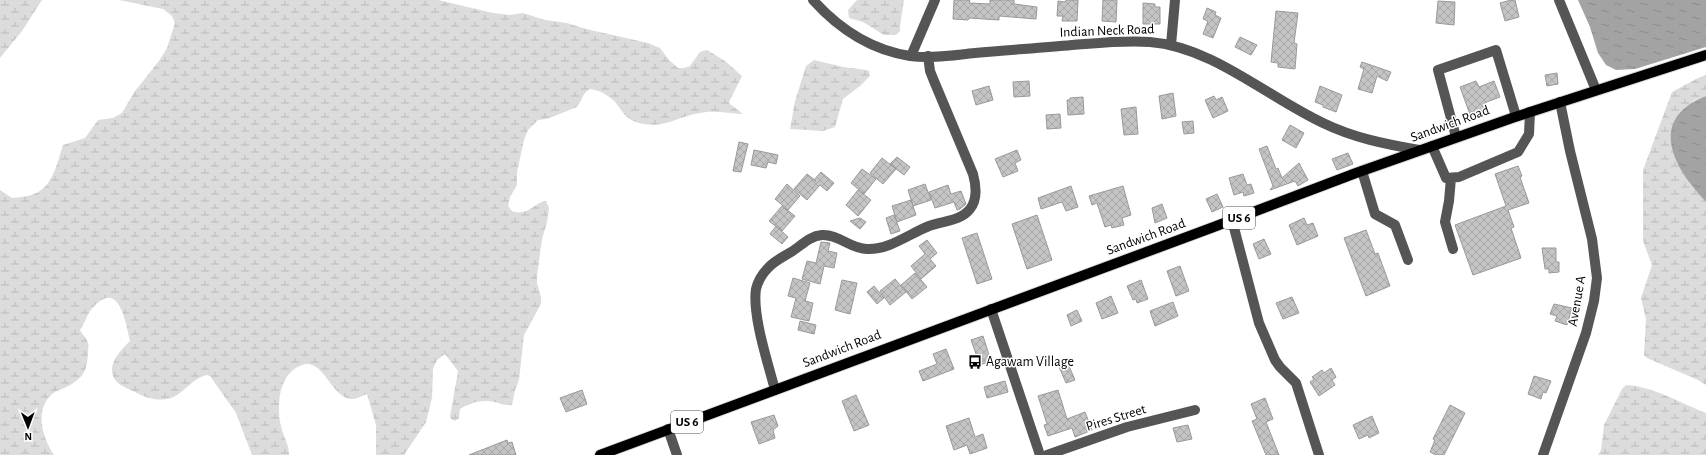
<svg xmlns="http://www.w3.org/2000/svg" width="1706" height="455" font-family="'Alegreya Sans',sans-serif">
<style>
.wetland{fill:url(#wetland-marsh)}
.water{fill:url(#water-ripples)}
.building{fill:url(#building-cross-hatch);stroke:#999}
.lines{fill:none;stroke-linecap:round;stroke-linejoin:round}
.major-casing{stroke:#dbdbdb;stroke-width:12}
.minor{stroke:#555;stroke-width:10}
.major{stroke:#000;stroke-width:10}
.labels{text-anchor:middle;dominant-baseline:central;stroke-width:3;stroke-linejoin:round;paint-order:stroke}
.shield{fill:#fff;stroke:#4c4c4c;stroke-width:1}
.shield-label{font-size:13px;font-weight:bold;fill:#000}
.street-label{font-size:14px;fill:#000;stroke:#fff}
.poi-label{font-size:14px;fill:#000;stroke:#fff;text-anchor:start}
</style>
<defs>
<pattern id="wetland-marsh" width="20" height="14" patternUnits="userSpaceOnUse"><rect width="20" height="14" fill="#dcdcdc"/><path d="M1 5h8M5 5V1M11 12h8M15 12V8" fill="none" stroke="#bbb"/></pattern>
<pattern id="water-ripples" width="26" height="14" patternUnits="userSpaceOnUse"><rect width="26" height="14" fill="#a3a3a3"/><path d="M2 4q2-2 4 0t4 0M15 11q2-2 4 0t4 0" fill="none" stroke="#8b8b8b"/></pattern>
<pattern id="building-cross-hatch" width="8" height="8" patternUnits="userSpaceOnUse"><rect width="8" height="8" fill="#c4c4c4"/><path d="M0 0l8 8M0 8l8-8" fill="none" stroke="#a7a7a7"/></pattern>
</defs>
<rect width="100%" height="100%" fill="#fff"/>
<path class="wetland" d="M0 0H42L22 31 0 58Z
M119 0H438L493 13 510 15 523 13 545 20 567 23 586 29 648 43 660 48 669 60 678 68H684L690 66 700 52 707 50 725 61 742 76 729 102 730 104 743 114C728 113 714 110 700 113 679 116 666 128 644 124 620 120 624 107 609 97 603 92 597 90 590 89 581 94 583 100 577 107L547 119 538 120 528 130 524 140 517 172V185L510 197 508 206 512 211C515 212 519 213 522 212 532 211 536 202 546 201L549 208 547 222 542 239 537 276V283L541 297V304L524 335 519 380 515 390 512 405C504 406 501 403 494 402 482 399 470 403 460 409L459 418 455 421 451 419 450 417 458 371 445 354 437 360 433 369 432 398 426 422 404 455H376V425L367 394C361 396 354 401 347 398 327 391 320 347 292 371 282 380 279 394 279 408 279 413 279 420 281 426 283 436 289 444 289 455H252L236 413 210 376 207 375C192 378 185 393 171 398 158 402 146 398 135 392 130 390 123 387 118 383 103 369 119 352 130 341 125 319 118 276 90 311 86 318 84 324 80 330 82 334 87 339 88 343 89 346 88 350 88 353 87 367 86 375 72 384 66 388 56 390 51 395 34 412 43 438 54 455H0V190L12 198C19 197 27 197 34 194 53 187 57 163 63 145L85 138 98 120 113 118 122 113 135 91 159 61 167 48 175 23 172 16 163 9Z
M857 0H904L900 26V31L896 35H884L863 22 849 18 848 10Z
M814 60 843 67 867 70 869 71 870 76 860 86 843 99 835 127 823 131 790 129 795 101 806 66Z
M1706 75V96L1693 101 1681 170 1706 202V385L1698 380 1647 358 1644 355 1646 319 1641 298 1652 265 1643 241V170L1672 92 1698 78Z
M1626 385C1655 387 1680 403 1706 413V455H1598L1601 450 1604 425 1622 389Z"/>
<path class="water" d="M1578 0H1706V47L1635 69 1616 70 1606 65 1598 53 1590 27Z
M1706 96V202C1700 196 1695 189 1690 183 1664 148 1660 114 1706 96Z"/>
<path class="building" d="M954 0H970L969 3 990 4V0H1014V4L1037 7 1036 19 999 16V20L969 18 968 20 953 19Z
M1066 0H1078L1077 21H1062L1063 16H1057L1058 1 1065 2Z
M1103 0H1117L1116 22 1102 21Z
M1511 0H1515L1519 17 1505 21 1500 3Z
M1438 1 1455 2 1454 25 1436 23Z
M1143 3 1155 4V7H1160V24H1143Z
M1207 8 1216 12 1215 15 1221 18 1213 38 1203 34 1208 21 1203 19Z
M1276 11 1298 13 1294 43 1297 44 1295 69 1278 67V63L1271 62Z
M1240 37 1257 45 1251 55 1235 47Z
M1362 62 1391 72 1387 81 1377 76 1372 93 1358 89 1364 69 1360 67Z
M1557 73 1558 84 1547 86 1545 75Z
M1029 81 1030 96 1014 97 1013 82Z
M1476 81 1479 87 1494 81 1500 97 1484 103 1487 111 1471 117 1460 87Z
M989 86 993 100 976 105 972 91Z
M1320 86 1342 95 1336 112 1323 107V105L1315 102Z
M1173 93 1176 116 1162 119 1159 96Z
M1214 96 1216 100 1222 97 1228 111 1213 118 1205 100Z
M1083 97 1084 114 1068 115 1067 100H1070V98Z
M1136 107 1138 134 1124 135 1121 109Z
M1060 114 1061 128 1047 129 1046 115Z
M1193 121 1194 133 1184 134 1182 122Z
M1290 125 1304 133 1296 148 1282 140Z
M739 142 748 144 741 172 733 171Z
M1267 146 1276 169 1278 168 1282 178 1299 163 1308 180 1298 186 1295 181 1270 190 1273 186 1259 149Z
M754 150 778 155 776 164 768 162 766 168 751 165Z
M1017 150 1021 160 1015 163 1018 171 1003 177 995 159Z
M1348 153 1353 164 1337 170 1332 159Z
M897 157 910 167 904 175 890 164Z
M882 158 896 169 883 184 870 173Z
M1518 166 1522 176 1520 177 1529 203 1508 210 1514 227 1511 228 1521 258 1473 275 1455 225 1506 206 1495 174Z
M862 169 876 179 864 194 851 183Z
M821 172 834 183 827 191 820 185 807 200 794 189 807 174 816 181 814 180Z
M1243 174 1247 185 1251 184 1254 193 1244 196 1243 192 1234 195 1229 178Z
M787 184 800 196 788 210 775 199Z
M925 184 931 200 913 206 908 190Z
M948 185 951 194 961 191 966 204 960 209 957 210 954 202 935 208 929 192Z
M1071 186 1078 207 1066 211 1062 202 1041 209 1038 198Z
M1123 186 1131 215 1122 218 1124 225 1112 228 1111 225 1105 227 1097 203 1092 205 1089 196Z
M858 190 871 200 858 216 846 205Z
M1217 194 1223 207 1212 212 1206 199Z
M911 200 916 215 897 222 892 206Z
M1162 204 1167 218 1155 223 1152 208Z
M782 206 795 216 782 231 769 221Z
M894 215 900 231 891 234 886 218Z
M1037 215 1052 260 1027 269 1012 224Z
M860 218 866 222 860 229 850 221Z
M1304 218 1307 225 1313 223 1318 236 1297 245 1289 225Z
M776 226 788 237 782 244 770 234Z
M1366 230 1375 254 1378 253 1390 286 1366 296 1344 238Z
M977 233 992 279 977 284 962 238Z
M1264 239 1271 254 1259 259 1253 244Z
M927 240 937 253 930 259 936 266 921 279 911 266 925 254 919 246Z
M821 242 830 243 828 251 837 253 834 268 824 266 820 284 802 279 807 261 816 263Z
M1542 248H1556V262H1559V272L1549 273V269H1545Z
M1180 266 1189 291 1176 296 1167 271Z
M915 273 927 287 912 299 901 285Z
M793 278 810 283 805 301 813 303 809 321 791 317 796 298 788 296Z
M895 279 906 292 890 305 880 291Z
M842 280 857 283 850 314 835 310Z
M1141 280 1148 299 1137 303 1136 299 1133 300 1127 286Z
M874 286 884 298 877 304 867 292Z
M1111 296 1118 313 1102 319 1096 303Z
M1292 297 1299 313 1283 319 1276 303Z
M1173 302 1178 316 1155 326 1150 311Z
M1554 304 1572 308 1567 325 1555 321 1557 316 1550 314Z
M1077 310 1082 321 1071 326 1067 315Z
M800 321 816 325 814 334 798 330Z
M983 336 991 361 980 365 971 340Z
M946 349 954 369 923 381 919 371 937 364 933 354Z
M1066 359 1075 380 1066 383 1057 362Z
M1331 368 1336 377 1332 380 1335 385 1319 396 1310 382 1314 379 1312 377 1322 370 1324 373Z
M1534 376 1551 381 1546 393 1543 392 1541 399 1528 394Z
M1005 381 1008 392 987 398 984 387Z
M582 390 587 404 566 412 560 398Z
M1058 390 1067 419 1085 412 1092 430 1075 437 1072 428 1048 436 1044 425 1047 424 1038 396Z
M856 395 869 425 854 431 842 401Z
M1265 398 1273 419 1266 422 1279 455H1266L1252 421 1257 419 1251 404Z
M1450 405 1465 413 1444 455H1436L1430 452 1435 440 1433 439Z
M774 415 778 426 773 430 775 438 759 444 751 422Z
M1372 416 1379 433 1369 438 1368 435 1359 439 1353 425Z
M969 418 975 437 983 434 987 448 970 454 967 445 954 450 946 426Z
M1188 425 1192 439 1177 442 1173 428Z
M507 440 508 443 512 442 516 455H469Z"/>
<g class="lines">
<defs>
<path id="major" d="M600 455 1211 228 1356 173 1512 118 1706 55"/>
</defs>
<use href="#major" class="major-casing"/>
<path class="minor" d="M813 0C839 29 871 50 910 56 931 59 954 55 975 53 1007 50 1040 48 1072 45 1098 43 1124 40 1150 42 1213 47 1267 97 1323 123 1354 138 1385 144 1419 150
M1559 0 1596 90
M1171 45 1175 0
M911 56 935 0
M1456 137 1438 70 1496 50 1516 116
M1432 146 1446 178 1459 177 1518 152 1529 134 1530 112
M1362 171 1375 214 1395 225 1408 260
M1451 178 1449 201 1445 222 1453 249
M1232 220 1259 323 1275 360 1280 367 1296 383 1319 455
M991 309 1040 455
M775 390C768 363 752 315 756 289 758 281 763 273 768 268 774 261 783 257 791 252 801 246 809 236 822 235 839 234 850 249 867 249 889 250 909 234 929 226 942 221 961 221 970 209 978 199 976 185 973 174L934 81 930 71 928 56
M668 429 677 455
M1047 455 1127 427 1195 410
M1543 455 1586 333 1594 301 1597 278 1592 239 1570 151 1560 102"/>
<use href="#major" class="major"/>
</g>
<defs>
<symbol id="bus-bare" viewBox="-9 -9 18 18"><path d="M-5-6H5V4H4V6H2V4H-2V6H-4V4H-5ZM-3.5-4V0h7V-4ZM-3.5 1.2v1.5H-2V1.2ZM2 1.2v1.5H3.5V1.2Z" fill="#000" stroke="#fff" stroke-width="2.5" paint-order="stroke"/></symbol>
</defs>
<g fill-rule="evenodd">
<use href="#bus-bare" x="965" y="352" width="20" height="20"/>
</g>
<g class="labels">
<g class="shield">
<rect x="1223" y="207" width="32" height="22" rx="3"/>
<rect x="671" y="411" width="32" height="22" rx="3"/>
</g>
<g class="shield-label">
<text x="1239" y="218">US 6</text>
<text x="687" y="422">US 6</text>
</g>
<g class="street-label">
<text transform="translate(1107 31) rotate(-2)">Indian Neck Road</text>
<text transform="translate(1450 124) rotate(-20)">Sandwich Road</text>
<text transform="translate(1146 237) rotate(-20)">Sandwich Road</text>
<text transform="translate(1577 301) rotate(-80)">Avenue A</text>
<text transform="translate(842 349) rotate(-21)">Sandwich Road</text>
<text transform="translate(1116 418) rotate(-17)">Pires Street</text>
</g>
<g class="poi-label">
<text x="986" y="362">Agawam Village</text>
</g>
</g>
<g transform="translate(28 427) rotate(179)" stroke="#ffffff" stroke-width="3" paint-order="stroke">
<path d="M0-3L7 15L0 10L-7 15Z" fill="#000000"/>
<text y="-6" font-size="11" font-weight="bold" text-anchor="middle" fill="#000000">N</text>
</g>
</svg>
